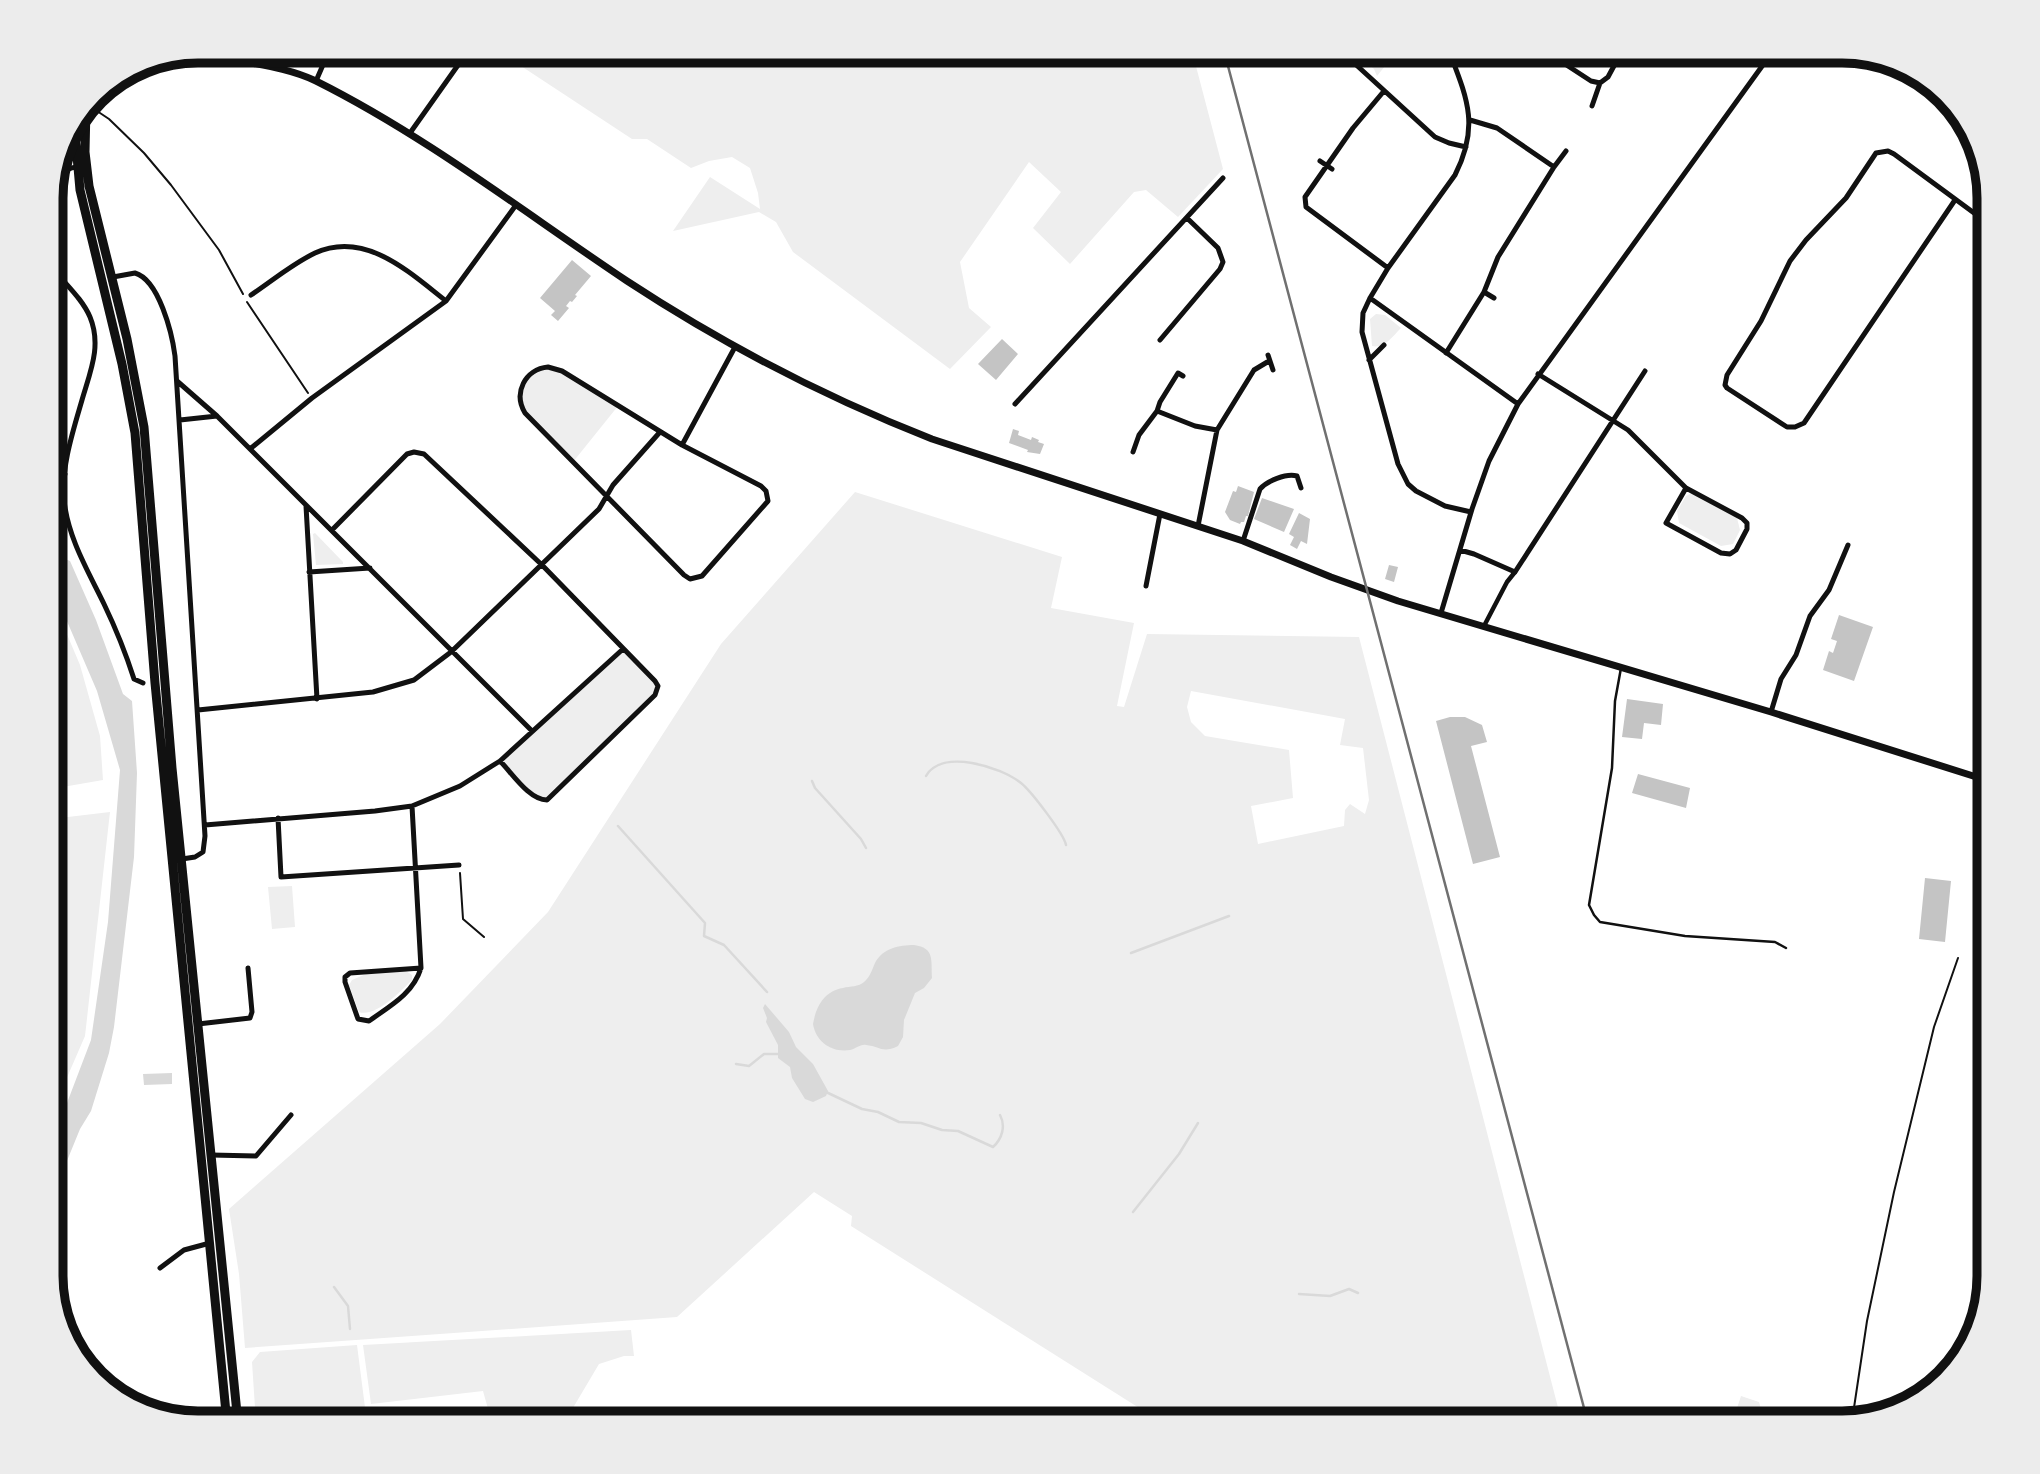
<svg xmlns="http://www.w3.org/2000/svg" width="2040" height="1474" font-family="'Asap Condensed',sans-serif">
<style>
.green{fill:#eee;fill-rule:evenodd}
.water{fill:#d9d9d9}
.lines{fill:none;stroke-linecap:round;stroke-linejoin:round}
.stream{stroke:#d9d9d9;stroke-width:2.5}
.building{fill:#c4c4c4}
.path{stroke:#111;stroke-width:2}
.service{stroke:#111;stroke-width:2.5}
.pedestrian{stroke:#111;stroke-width:4.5}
.minor{stroke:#111;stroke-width:5}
.tertiary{stroke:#111;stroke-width:7}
.primary{stroke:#111;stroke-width:9}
.rail{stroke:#707070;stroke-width:2.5}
.rim{fill:none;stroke:#111;stroke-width:9}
</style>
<rect width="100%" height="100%" fill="#fff"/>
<path class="green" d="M533 51H1192L1223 169 1178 217 1146 190 1134 192 1070 264 1033 228 1061 192 1029 162 960 262 969 308 991 327 950 369 793 252 776 222 759 212 673 231 710 177 760 209 758 193 750 168 732 157 709 161 691 168 647 139H632L521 66Z
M1354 51H1397L1377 76 1374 69Z
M1376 314 1385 315 1401 328C1393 336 1384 349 1372 346L1370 319Z
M555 368 618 406 573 462C558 447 523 419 520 397 519 389 527 379 532 372Z
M855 492 1062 557 1051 608 1134 623 1117 706 1124 707 1147 634 1359 637 1562 1423H1163L851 1226 852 1216 814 1192 677 1317 245 1348 239 1274 229 1209 440 1024 548 912 721 644ZM1191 691 1345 719 1340 745 1363 748 1369 800 1365 814 1350 804 1345 810 1344 826 1258 844 1251 806 1293 798 1289 750 1205 736 1191 722 1187 707Z
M1692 493 1737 518 1740 530 1733 544 1721 546 1679 523 1677 511 1686 496Z
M315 533 343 562V564L316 565 313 534Z
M58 613 80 665 100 736 103 780 51 789V614Z
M623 649 655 681 657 691 551 798 538 799 501 761Z
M110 812 85 1036 62 1089 51 1083V819Z
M292 886 295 927 272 929 268 887Z
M406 971 412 975V980C401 991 375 1018 359 1012L349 985 352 980 366 974Z
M631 1330 634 1356H624L599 1364 564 1423H551V1419L520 1423H492L483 1391 371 1404 363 1345Z
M357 1345 367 1423H256L252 1362 260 1352Z
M1741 1396 1759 1402 1764 1419 1809 1423H1732Z"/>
<path class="water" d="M51 537 55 539 63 558 70 561 96 620 123 694 132 701 137 773 134 857 114 1027 109 1053 91 1111 80 1129 51 1200V1145L91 1040 108 922 120 770 97 691 51 584Z
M914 945C935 948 931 960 932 978L924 988 915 993 904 1020 903 1037 898 1046C882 1054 880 1046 866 1045 860 1044 856 1049 850 1050 832 1053 816 1042 813 1024 816 1007 824 991 843 988 850 986 859 987 864 982 870 977 872 970 875 963 883 948 899 945 914 945Z
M765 1004 789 1032 796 1047 813 1064 828 1091 826 1096 813 1102 805 1099 792 1078 790 1067 778 1058V1045L766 1022 767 1018 763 1008Z
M172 1073V1084L144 1085 143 1074Z"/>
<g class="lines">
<path class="stream" d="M926 776C942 748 1001 767 1021 783 1031 791 1064 834 1066 845
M812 781 815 788 861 839 866 848
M618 826 705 923 704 936 724 945 767 992
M1131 953 1229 916
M736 1064 749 1066 764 1054H779
M826 1092 862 1109 878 1112 899 1122 921 1123 942 1130 958 1131 993 1147C1002 1139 1006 1126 1000 1115
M1133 1212 1179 1154 1198 1123
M334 1287 348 1306 350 1329
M1299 1294 1330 1296 1349 1289 1358 1293"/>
</g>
<path class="building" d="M572 260 591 276 575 295 577 296 572 302 570 301 566 306 569 308 558 321 551 315 555 311 540 298Z
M1002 339 1018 354 996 380 978 364Z
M1013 429 1019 431 1018 435 1031 440 1032 437 1039 440 1038 442 1044 444 1040 454 1027 452 1028 450 1009 443Z
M1238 486 1254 492 1248 516H1246L1244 522H1241L1240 524 1230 520 1225 512 1233 491 1236 492Z
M1262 498 1294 509 1284 532 1254 519Z
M1299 513 1310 519 1307 544 1301 541 1297 549 1290 545 1294 537 1289 534Z
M1389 565 1398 567 1394 582 1385 579Z
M1839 615 1873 627 1854 681 1823 670 1829 651 1833 653 1837 641 1831 639Z
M1627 699 1663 704 1661 725 1644 723 1642 739 1622 737Z
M1450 717H1465L1482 725 1487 742 1471 746 1500 857 1473 864 1436 721Z
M1638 774 1690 788 1686 808 1632 793Z
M1925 878 1951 881 1945 942 1919 939Z"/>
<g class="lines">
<path class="path" d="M179 54 184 56
M97 111 109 119 144 153 171 185 219 250 243 294
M247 302 308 393
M460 873 463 919 484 937
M1852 1421 1867 1321 1894 1192 1934 1027 1958 958"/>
<path class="service" d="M1621 668 1615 701 1612 768 1589 905 1594 915 1600 922 1685 936 1775 942 1786 948"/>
<path class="pedestrian" d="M1484 626 1507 582 1515 572"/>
<path class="minor" d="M1341 51 1435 137 1449 143 1466 147
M1449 51C1467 98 1480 126 1455 175L1388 268 1370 298 1363 313 1362 332 1398 464 1408 484 1416 491 1445 506 1471 512
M1545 51 1591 81 1600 83
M316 81 329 51
M1384 91 1353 128 1305 197 1306 207 1388 268
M1592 106 1600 83 1608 77 1622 51
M1470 120 1497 128 1554 167 1566 151
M410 133 468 51
M1320 161 1332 169
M51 196C57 180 59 169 77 167
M1955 200 1804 423 1795 427H1787L1727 388 1725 385 1727 375 1761 321 1790 261 1806 240 1846 198 1876 153 1888 151 1894 154 1989 224
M1989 259 1986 269 1989 275
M51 266C64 283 82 298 90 317 102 346 90 372 82 400 73 431 61 467 64 500 68 538 88 571 104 604 116 629 126 654 134 679L143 683
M113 277 135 273C159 280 172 333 175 356L205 836 203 852 195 857 182 859
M251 295C272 281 292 264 315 253 365 230 409 272 446 301
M1370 298 1518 404
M1494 298 1484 292 1498 257 1554 167
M1160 340 1220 269 1223 262 1218 248 1187 218
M1446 353 1484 292
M1268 355 1273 370
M1369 360 1384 345
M548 367 562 371 682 445 761 486 766 491 768 501 702 576 690 579 684 575 525 413C513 393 525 369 548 367Z
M1538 374 1628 430 1686 488 1742 518 1747 523V529L1736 550 1730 554 1721 553 1666 523 1686 488
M1183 376 1178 373 1160 402 1157 411 1195 426 1217 430
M177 381 217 416 532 731
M1015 404 1223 178
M180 420 217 416
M682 445 735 347
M250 449 312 398 446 301 516 205
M1133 452 1139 435 1157 411
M51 474H65
M306 506 317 699
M1198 526 1217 430 1254 370 1269 361
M332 530 407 454 414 452 424 454 542 565 655 681 658 686 655 695 547 800C529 800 512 773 500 761
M1243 541 1260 489C1267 481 1286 473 1297 476L1301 488
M1460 550 1474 554 1515 572 1645 371
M309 572 370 568
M1146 586 1160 514
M1441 613 1472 509 1489 461 1518 404 1773 51
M198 710 373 692 414 680 451 652 599 509 613 485 660 432
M1771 712 1781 679 1796 655 1810 616 1829 590 1848 545
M412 806 421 968C413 994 390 1006 369 1021L358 1019 345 982V977L350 973 421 968
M278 818 281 877 459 865
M205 825 375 811 412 806 460 786 500 761 623 649
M198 1024 250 1018 252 1012 248 968
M211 1155 256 1156 291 1115
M160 1268 184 1250 210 1243"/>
<path class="tertiary" d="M198 51C237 64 278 63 316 81 426 136 525 213 627 281 723 344 825 397 932 439L1243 541 1331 577 1398 601 1771 712 1989 781"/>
<path class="primary" d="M86 107 85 152 89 186 127 339 144 427 172 768 238 1423
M74 122 80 190 122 364 135 433 155 683 227 1423"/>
<path class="rail" d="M1224 51 1588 1423"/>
</g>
<path d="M0 0H2040V1474H0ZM198 63H1842A135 135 0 0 1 1977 198V1276A135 135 0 0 1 1842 1411H198A135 135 0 0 1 63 1276V198A135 135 0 0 1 198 63Z" fill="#ececec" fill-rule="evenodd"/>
<path class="rim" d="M198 63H1842A135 135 0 0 1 1977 198V1276A135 135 0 0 1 1842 1411H198A135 135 0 0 1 63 1276V198A135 135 0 0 1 198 63Z"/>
</svg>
